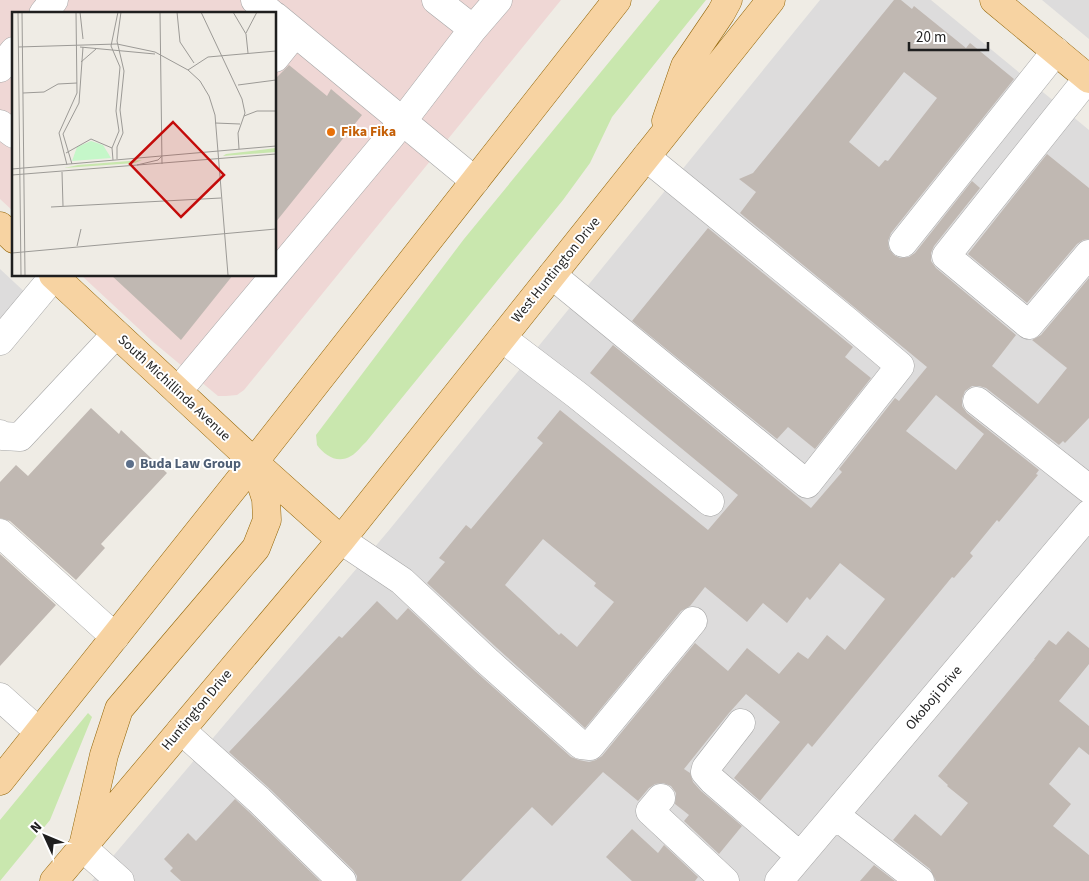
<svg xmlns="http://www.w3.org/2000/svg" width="1089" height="881" font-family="'Source Sans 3',sans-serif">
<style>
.residential{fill:#dddcdc}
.commercial{fill:#efd7d5}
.grass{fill:#c9e7ae}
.building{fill:#c0b8b2;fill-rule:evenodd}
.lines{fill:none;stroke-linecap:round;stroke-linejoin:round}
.minor-casing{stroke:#a6a6a6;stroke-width:29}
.major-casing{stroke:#926507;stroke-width:29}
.minor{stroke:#fff;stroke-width:28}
.major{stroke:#f7d3a2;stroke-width:28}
.food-dot{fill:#e8710a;stroke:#fff;stroke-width:2}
.service-dot{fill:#5c6f8a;stroke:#fff;stroke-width:2}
.labels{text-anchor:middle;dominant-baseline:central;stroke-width:4;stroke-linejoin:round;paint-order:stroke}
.food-label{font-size:14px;font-weight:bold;fill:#c56008;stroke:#fff;text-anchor:start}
.street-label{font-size:14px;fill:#1f1f1f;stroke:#fff}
.service-label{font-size:14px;font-weight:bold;fill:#4e5e75;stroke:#fff;text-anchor:start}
.inset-road{fill:none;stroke:#9c9a96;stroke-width:1}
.view{fill:#c40b0a;fill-opacity:0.15;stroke:#c40b0a;stroke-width:2.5}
.inset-edge{fill:none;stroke:#1f1f1f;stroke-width:2.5}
</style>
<rect width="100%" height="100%" fill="#efece5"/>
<path class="residential" d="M820 0H931L1089 130V881H92L390 529Z
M1042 0H1089V39Z
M0 269 29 296 0 332Z"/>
<path class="commercial" d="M0 0H561L244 390 237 395 226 396H218L152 341 81 275H275V14H14V212L0 199Z"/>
<path class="grass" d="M660 0H706L612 117 590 163 563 200 366 442C361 446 357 453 351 456 338 464 325 456 317 445L316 435 464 239Z
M88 713 92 717 50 820 0 881V820Z"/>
<path class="building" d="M894 0H901L912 9 914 6 966 48 970 43 1014 79 891 233 888 241 889 249 894 255 900 258 909 257 915 253 972 181 980 188 934 246 931 253V261L936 268 1016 335 992 366 1038 404 1067 368 1032 340 1041 335 1089 278V418L1065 443 1063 441 1059 445 986 388 979 386H972L965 391 962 399V406L967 413 1039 470 1036 474 1038 475 999 522 997 520 970 553 973 556 954 578 952 577 812 747 808 743 760 801 734 778 780 722 746 694 729 713 684 769 690 773 693 782 701 791 742 826 719 854 684 821 689 815 675 804 676 793 671 786 663 783 655 784 649 788 638 801 603 772 552 826 532 807 461 881H357V876L353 870 270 789 229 752 339 636 342 638 377 601 397 620 408 608 475 671 571 757 579 760 589 762 596 760 602 756 695 643 728 671 747 648 779 674 798 652 808 659 827 635 845 650 885 599 840 563 810 600 807 597 787 623 763 603 747 622 705 587 690 606 681 611 585 728 497 648 427 583 445 562 439 558 466 525 471 529 543 443 537 438 560 410 708 530 738 495 590 373 613 345 811 508 842 472 839 469 895 398 899 401 927 367 740 213 756 192 739 179 753 173ZM904 72 937 98 888 161 885 160 879 167 849 142ZM936 395 984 434 956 470 906 431ZM543 539 596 583 594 586 614 602 577 647 561 633 559 635 505 585Z
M289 65 327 96 331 89 362 115 275 223V79Z
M1047 154 1089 188V239L1083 240 1077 244 1027 303 968 254Z
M708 228 853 347 845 357 871 378 815 449 788 427 777 439 632 321Z
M111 275H233L181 340Z
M91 408 119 434 121 430 167 473 101 544 105 548 76 580 10 521 0 518V482L16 465 28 476Z
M0 554 56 605 0 666Z
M1068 631 1089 648V664L1059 701 1089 726V755L1079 747 1049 784 1071 804 1053 826 1089 855V881H936L930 869 893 840 915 814 941 836 968 803 947 786 948 785 938 776 1035 659H1034L1049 640 1056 645Z
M235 799 248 811 320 881H181L170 871 173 868 164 859 188 833 196 841Z
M632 829 658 853 664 845 698 877 695 881H632L606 857Z
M874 865 895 881H860Z"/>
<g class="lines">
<defs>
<path id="minor" d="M255 0 272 14
M43 14 54 0
M275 16 475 181
M473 29 498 0
M275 58 295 33
M0 68 14 51
M1088 78 946 256 1029 325 1089 254
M0 124 14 134
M903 243 1056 51
M552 275 807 484 900 366 847 321 646 157
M502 338 577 395 710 502
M0 341 54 276
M178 391 391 136 473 29 436 0
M977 401 1089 489
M0 434 3 436 20 437 116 334
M0 533 115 637
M341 540 402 581 486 660 581 745 590 746 693 621
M0 697 39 732
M741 723 706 768 705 772 713 781 800 856
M181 730 259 800 342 881
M661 798 650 811 725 881
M835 815 920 881
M82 847 120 881
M779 881 1089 514"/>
<path id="major" d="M994 0 1089 79
M666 121 685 66 721 13 728 0
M0 226 14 239
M53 275 254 462 341 540
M0 781 254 462 617 0
M84 842 104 755 119 709 256 548 267 520 266 499 254 462
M54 881 341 540 771 0"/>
</defs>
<use href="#minor" class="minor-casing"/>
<use href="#major" class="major-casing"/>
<use href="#minor" class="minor"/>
<use href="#major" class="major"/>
</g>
<circle class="food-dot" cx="331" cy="132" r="5"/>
<circle class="service-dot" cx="130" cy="464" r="5"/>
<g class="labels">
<g class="food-label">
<text x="341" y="132">Fika Fika</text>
</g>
<g class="street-label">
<text transform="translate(556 270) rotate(-51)">West Huntington Drive</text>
<text transform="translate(174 388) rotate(43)">South Michillinda Avenue</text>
<text transform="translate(934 698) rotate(-50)">Okoboji Drive</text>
<text transform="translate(197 710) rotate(-50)">Huntington Drive</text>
</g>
<g class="service-label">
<text x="140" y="464">Buda Law Group</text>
</g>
</g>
<g transform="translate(12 12)">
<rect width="264" height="264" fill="#efece5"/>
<path d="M264 136V140L211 144 214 142ZM130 148 123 151 52 156 66 153Z" fill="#c9e7ae"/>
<path d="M79 129 91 133 99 146 60 149 65 135Z" fill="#c5f7c9"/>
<path class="inset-road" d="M6 0 9 263M10 0 13 263M68 0 71 27M148 0 150 152M165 0 168 30 182 51M189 0 230 87 233 101 226 121 227 137M221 0 234 22 236 41M234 21 245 0M6 35 105 32 143 40 176 58 188 69 197 84 203 103 216 263M68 35 143 42M69 50 84 37M176 58 196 45 264 39M226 73 264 68M11 81 32 80 46 72 65 71M232 104 245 99H264M203 111 228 112M54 141 79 127 100 136M105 147V135L111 121 108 98 112 59 105 29 109 0M101 148 100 136 107 119 104 99 108 55 99 34 106 0M60 152 51 122 67 91 71 35M55 153 47 121 65 81 64 0M125 153 146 148 150 144M0 157 264 134M50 160 51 194M0 163 264 142M39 195 209 186M65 234 69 217M0 241 264 217"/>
<path class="view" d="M161 110 212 163 169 205 118 152Z"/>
<rect width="264" height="264" class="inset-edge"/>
</g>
<g transform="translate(45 836) rotate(314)" stroke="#ffffff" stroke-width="4" paint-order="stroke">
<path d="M0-4L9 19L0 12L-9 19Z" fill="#1f1f1f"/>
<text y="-8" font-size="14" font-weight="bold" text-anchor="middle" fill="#1f1f1f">N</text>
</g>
<path d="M909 42v8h79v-8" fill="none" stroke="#1f1f1f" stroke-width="2.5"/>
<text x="916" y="42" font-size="15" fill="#1f1f1f" stroke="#ffffff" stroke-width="4" paint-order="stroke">20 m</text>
</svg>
